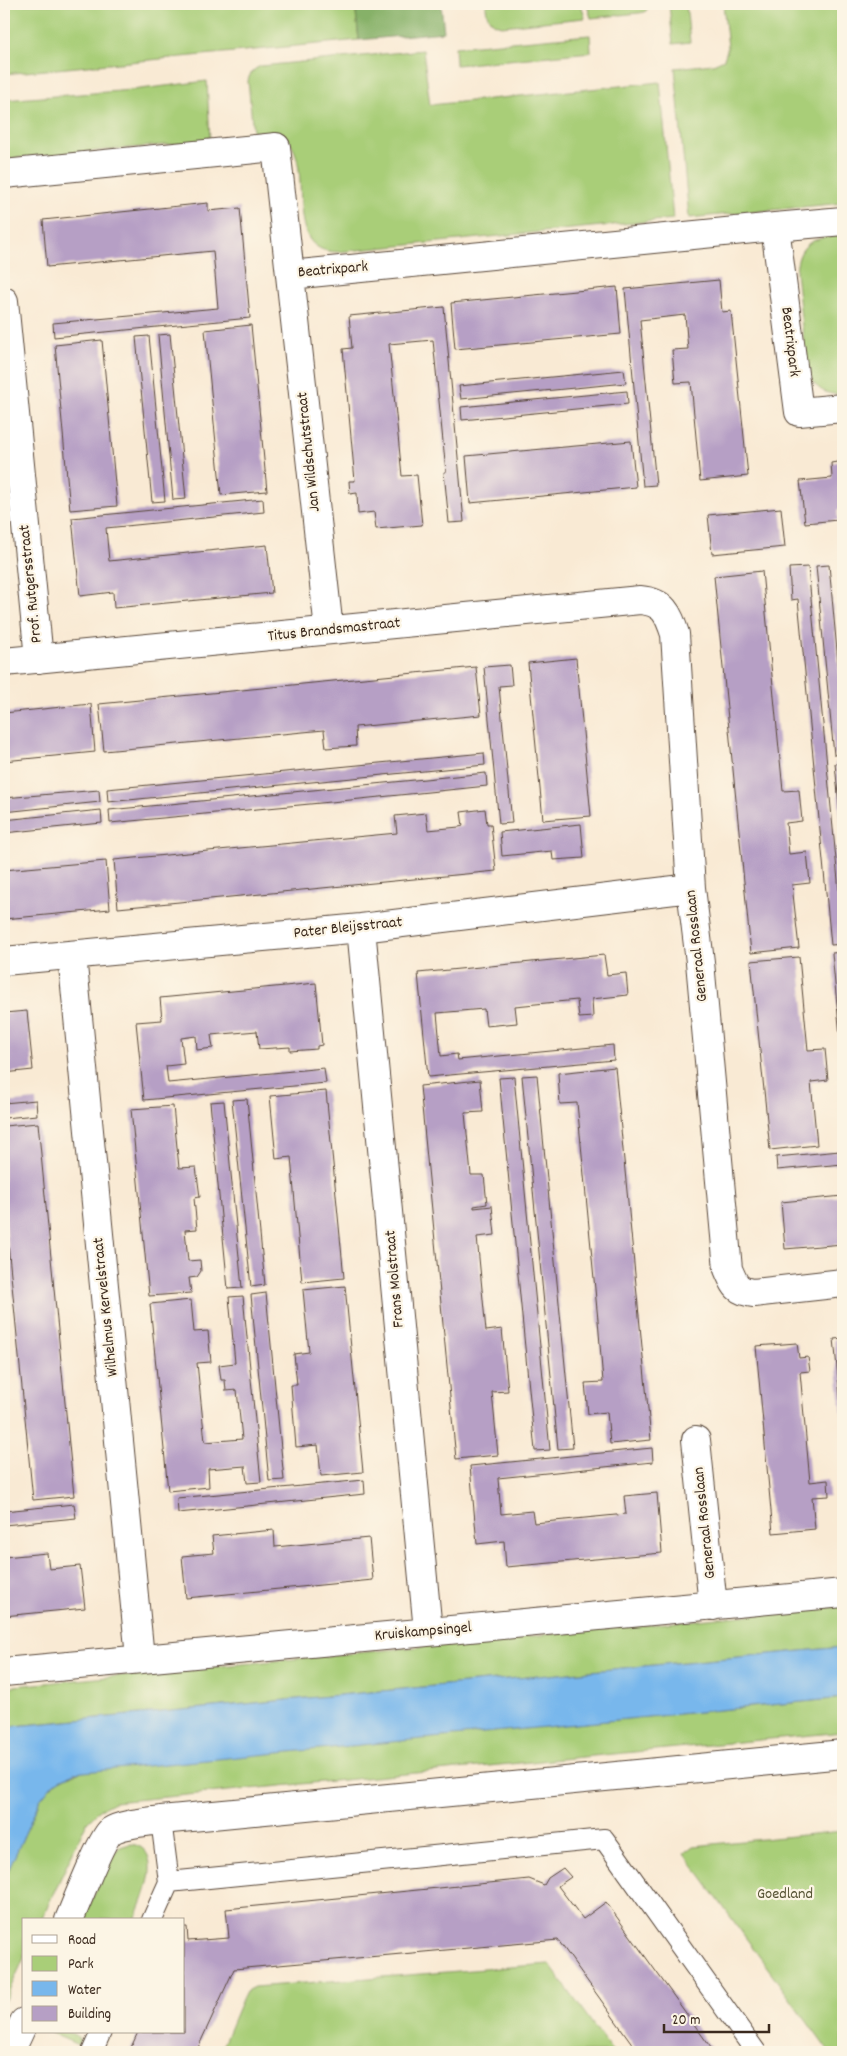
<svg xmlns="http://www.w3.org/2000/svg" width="847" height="2056" font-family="Dekko,sans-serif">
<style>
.green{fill:#a9ce78;stroke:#727c4b}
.forest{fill:#86b168;stroke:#606e43}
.water{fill:#78b7ec;stroke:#5a7085}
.building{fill:#b69fc5}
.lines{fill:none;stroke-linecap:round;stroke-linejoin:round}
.lane-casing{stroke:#584739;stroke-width:22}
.street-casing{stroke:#584739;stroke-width:30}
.lane{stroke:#fff;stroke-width:20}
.street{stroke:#fff;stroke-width:28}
.labels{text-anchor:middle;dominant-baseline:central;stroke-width:4.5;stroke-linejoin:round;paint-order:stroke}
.street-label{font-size:16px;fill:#3b2a1e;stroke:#fcf5e5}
.park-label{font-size:16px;fill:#565334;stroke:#fcf5e5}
</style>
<rect width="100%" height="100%" fill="#fcf5e5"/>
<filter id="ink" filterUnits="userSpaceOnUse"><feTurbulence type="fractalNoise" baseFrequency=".02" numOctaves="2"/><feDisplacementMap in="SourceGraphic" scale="10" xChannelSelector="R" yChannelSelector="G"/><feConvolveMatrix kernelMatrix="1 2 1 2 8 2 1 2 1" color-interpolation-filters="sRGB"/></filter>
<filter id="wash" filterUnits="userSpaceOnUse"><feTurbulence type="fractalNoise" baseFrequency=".0096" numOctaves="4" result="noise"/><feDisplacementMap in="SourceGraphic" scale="20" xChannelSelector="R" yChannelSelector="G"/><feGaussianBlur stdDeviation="1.12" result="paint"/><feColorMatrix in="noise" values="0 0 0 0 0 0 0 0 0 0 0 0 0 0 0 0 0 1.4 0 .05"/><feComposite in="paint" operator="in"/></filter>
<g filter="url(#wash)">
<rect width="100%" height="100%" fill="#f9ead4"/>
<path class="green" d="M4 4H355L359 40 4 74Z
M486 4H543L562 7 581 4 585 18 501 26C489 23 486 15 486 4Z
M587 4H651L645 12 639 13 591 18Z
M669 4H686L690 42 673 44Z
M723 4H843V203L689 218 675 68 713 64 724 59 728 47Z
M590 35 591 52 456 65 455 47Z
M423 50 430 105 660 82 673 219 337 252C265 251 339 122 253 132L248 81C250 72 254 69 261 66Z
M207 81 210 141 4 159V100L132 90Z
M843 235V394C825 396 815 388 807 372L796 272C799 240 815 238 843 235Z
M843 1606V1647L4 1727V1687Z
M843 1698V1732L114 1802 99 1810 87 1822 41 1920H24V1958L4 2002V1880L40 1800 48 1789 64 1777 85 1771Z
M843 1831V2052H829L684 1853 693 1846Z
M130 1844C167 1848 143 1900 135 1920H83L112 1855 120 1847Z
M549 1964 613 2052H220L242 1999 246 1991 254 1987Z
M49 2032C59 2032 74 2030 80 2040L78 2045Z"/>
<path class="forest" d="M355 4H441L444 32 359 40Z"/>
<path class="water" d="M843 1647V1698L74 1773 53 1784 40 1800 4 1880V1727Z"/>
<g id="blocks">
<path class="building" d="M208 203V211L240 208 250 318 54 337 53 323 218 308 213 251 47 267 43 220Z
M719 280 722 312 731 311 748 476 700 481 691 382 675 383 672 350 688 349 685 315 640 320 656 485 643 486 625 289Z
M617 287 621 334 455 349 451 303Z
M444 307 464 522 449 523 444 472H446L433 340 389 344 402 476 417 475 422 525 376 529 374 512 358 514 357 493 350 494 349 481H355L343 349 352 348 349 316Z
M251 325 267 491 221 495 205 330Z
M170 334 186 499 173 500 158 335Z
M149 336 165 501 152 502 136 337Z
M102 340 117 506 70 510 55 345Z
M624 370 626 383 461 399 459 386Z
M627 391 628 404 462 420 461 407Z
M631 441 636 487 470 503 466 456Z
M843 461V509L837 510 838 520 805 523 800 481 832 478 831 463Z
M263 499 264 512 106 528 109 561 267 545 272 593 114 608 113 592 80 596 72 518Z
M781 508 785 547 712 554 708 515Z
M829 565 843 715V754L834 755 816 566Z
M808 567 843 933V944L831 945 798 599 791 600 789 568Z
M762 571 783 791 799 790 802 821 786 823 789 854 807 852 810 883 792 885 799 948 751 953 714 576Z
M576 658 591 816 543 820 528 663Z
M510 665 512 685 499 686 512 823 499 824 484 667Z
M476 667 481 715 355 727 356 746 326 748 324 730 104 751 99 704Z
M91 704 95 752 4 761V713Z
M484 753 485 765 108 802 107 789Z
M843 762V837H842L835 763Z
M486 773 487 786 331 802 110 823 109 810Z
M99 790 100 802 4 812V798Z
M485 809 487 824H491L496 871 118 908 114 860 397 833 395 816 426 813 428 830 459 827 463 826 461 812Z
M101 810 102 823 4 833V820Z
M581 824 584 858 553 860 552 851 502 856 500 832Z
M106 861 110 909 4 919V870Z
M843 952V1057H842L832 953Z
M604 955 607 975 626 973 628 995 592 999 593 1017 579 1018 577 1000 515 1006 517 1023 486 1026 484 1009 437 1013 441 1056 457 1054 458 1060 613 1045 614 1060 428 1077 418 973Z
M799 957 808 1050 825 1049 828 1080 811 1082 817 1145 770 1150 751 961Z
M316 983 322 1045 317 1046V1049L290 1051V1047L259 1049 257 1031 211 1035 213 1048 197 1050 196 1036 181 1038 184 1064 166 1066 168 1083 324 1068 326 1083 144 1100 136 1022 162 1020 160 998Z
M27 1011 33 1070 4 1073V1013Z
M615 1067 651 1440 610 1444 607 1412 588 1414 585 1383 603 1382 598 1320 577 1103 560 1104 558 1073Z
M537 1075 573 1448 558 1449 522 1076Z
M514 1077 550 1450 535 1451 499 1078Z
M480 1080 483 1112 465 1113 471 1175H484L487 1204 474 1206V1208L492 1206 495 1235 477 1237 486 1331 502 1329 508 1391 492 1392 498 1455 456 1459 420 1086Z
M326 1091 344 1278 302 1282 291 1157 276 1159 270 1096Z
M247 1099 265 1285 251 1287 232 1100Z
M36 1100 37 1115 4 1118V1103Z
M224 1101 242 1288 228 1289 210 1102Z
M173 1106 179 1168 196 1167 200 1197 194 1198 197 1229 185 1230 188 1261 200 1260 201 1271 197 1277 189 1278 191 1293 149 1296 131 1109Z
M38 1123 74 1496 33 1500 4 1203V1126Z
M840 1151H843V1164L777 1170 776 1157Z
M843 1196V1244L785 1249 781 1202Z
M345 1286 363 1472 321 1476 318 1445 296 1447 291 1385H297L294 1354 309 1352 303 1290Z
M266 1293 284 1480 269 1481 251 1295Z
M243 1296 261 1482 247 1483 245 1466 208 1469 209 1487 168 1491 150 1304 191 1300 194 1332 208 1331 211 1362 197 1363 205 1442 242 1439 237 1390 226 1391 225 1380H221L219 1365 235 1363 229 1297Z
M843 1338V1416H842L834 1339Z
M797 1343 799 1358 808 1357 810 1371 800 1372 810 1482 828 1480 829 1496 812 1497 815 1529 773 1533 756 1346Z
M652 1448 653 1462 498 1478V1479L501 1514 532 1511 534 1523 626 1514 624 1496 657 1493 662 1553 506 1567 504 1541 477 1544 470 1466Z
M364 1480 365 1494 178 1513 177 1498Z
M74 1504 76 1518 4 1525V1511Z
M274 1530 275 1547 369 1538 373 1580 186 1598 182 1556 214 1553 212 1536Z
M47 1553 49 1569 80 1566 85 1608 4 1616V1557Z
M563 1868 571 1877 558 1886 583 1919 606 1902 714 2052H638L558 1940 234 1969 196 2052H129L138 2032H184V1927H187L188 1941 229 1938 226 1909 529 1879 544 1885 548 1878Z"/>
</g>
</g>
<g filter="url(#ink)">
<use href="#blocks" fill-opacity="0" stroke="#584739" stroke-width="1"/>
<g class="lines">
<defs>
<path id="lane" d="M169 1882 604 1839 756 2052
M152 1920 169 1882 161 1820
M92 2052 101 2032"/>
<path id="street" d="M4 174 276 147 290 275 775 227
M843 221 775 227 799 412 843 408
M290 275 329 630
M4 301 39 659
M4 662 640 600C664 602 668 613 675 634L691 888 700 962 728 1269C735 1285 736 1291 754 1293L843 1283
M361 928 428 1631
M72 955 140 1658
M4 961 361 928 691 888
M696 1440 713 1606
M4 1672 843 1593
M69 1920C76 1904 101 1839 111 1831 121 1824 148 1822 161 1820L843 1754
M10 2052 24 2022"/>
</defs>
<use href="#lane" class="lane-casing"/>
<use href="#street" class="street-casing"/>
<use href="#lane" class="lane"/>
<use href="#street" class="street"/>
</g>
</g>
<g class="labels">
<g class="street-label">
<text transform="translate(333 270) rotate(-5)">Beatrixpark</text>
<text transform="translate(790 342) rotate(83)">Beatrixpark</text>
<text transform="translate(309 452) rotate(-96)">Jan Wildschutstraat</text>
<text transform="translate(31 584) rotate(-96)">Prof. Rutgersstraat</text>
<text transform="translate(334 630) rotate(-6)">Titus Brandsmastraat</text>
<text transform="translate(348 928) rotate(-6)">Pater Bleijsstraat</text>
<text transform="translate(697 946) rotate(-96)">Generaal Rosslaan</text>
<text transform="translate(395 1279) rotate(-95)">Frans Molstraat</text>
<text transform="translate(106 1307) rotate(-96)">Wilhelmus Kervelstraat</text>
<text transform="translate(705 1523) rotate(-96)">Generaal Rosslaan</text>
<text transform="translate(423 1632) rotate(-5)">Kruiskampsingel</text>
</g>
<g class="park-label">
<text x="785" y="1894">Goedland</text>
</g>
</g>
<rect width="847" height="2056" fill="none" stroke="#fcf5e5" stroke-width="20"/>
<rect x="22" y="1918" width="162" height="115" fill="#fcf5e5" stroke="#afa495"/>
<rect x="32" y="1935" width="25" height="8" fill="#ffffff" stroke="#afa495"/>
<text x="68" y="1944" font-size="15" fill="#3b2a1e">Road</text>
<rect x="32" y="1956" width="25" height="15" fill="#a9ce78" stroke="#afa495"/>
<text x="68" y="1968" font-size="15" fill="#3b2a1e">Park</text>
<rect x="32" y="1981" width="25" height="15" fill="#78b7ec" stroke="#afa495"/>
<text x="68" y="1994" font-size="15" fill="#3b2a1e">Water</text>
<rect x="32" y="2006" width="25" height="15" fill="#b69fc5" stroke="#afa495"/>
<text x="68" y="2018" font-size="15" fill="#3b2a1e">Building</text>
<path d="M664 2024v8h105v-8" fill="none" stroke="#3b2a1e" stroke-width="2.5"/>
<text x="672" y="2024" font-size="15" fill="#3b2a1e" stroke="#fcf5e5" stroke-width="4" paint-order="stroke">20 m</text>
</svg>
